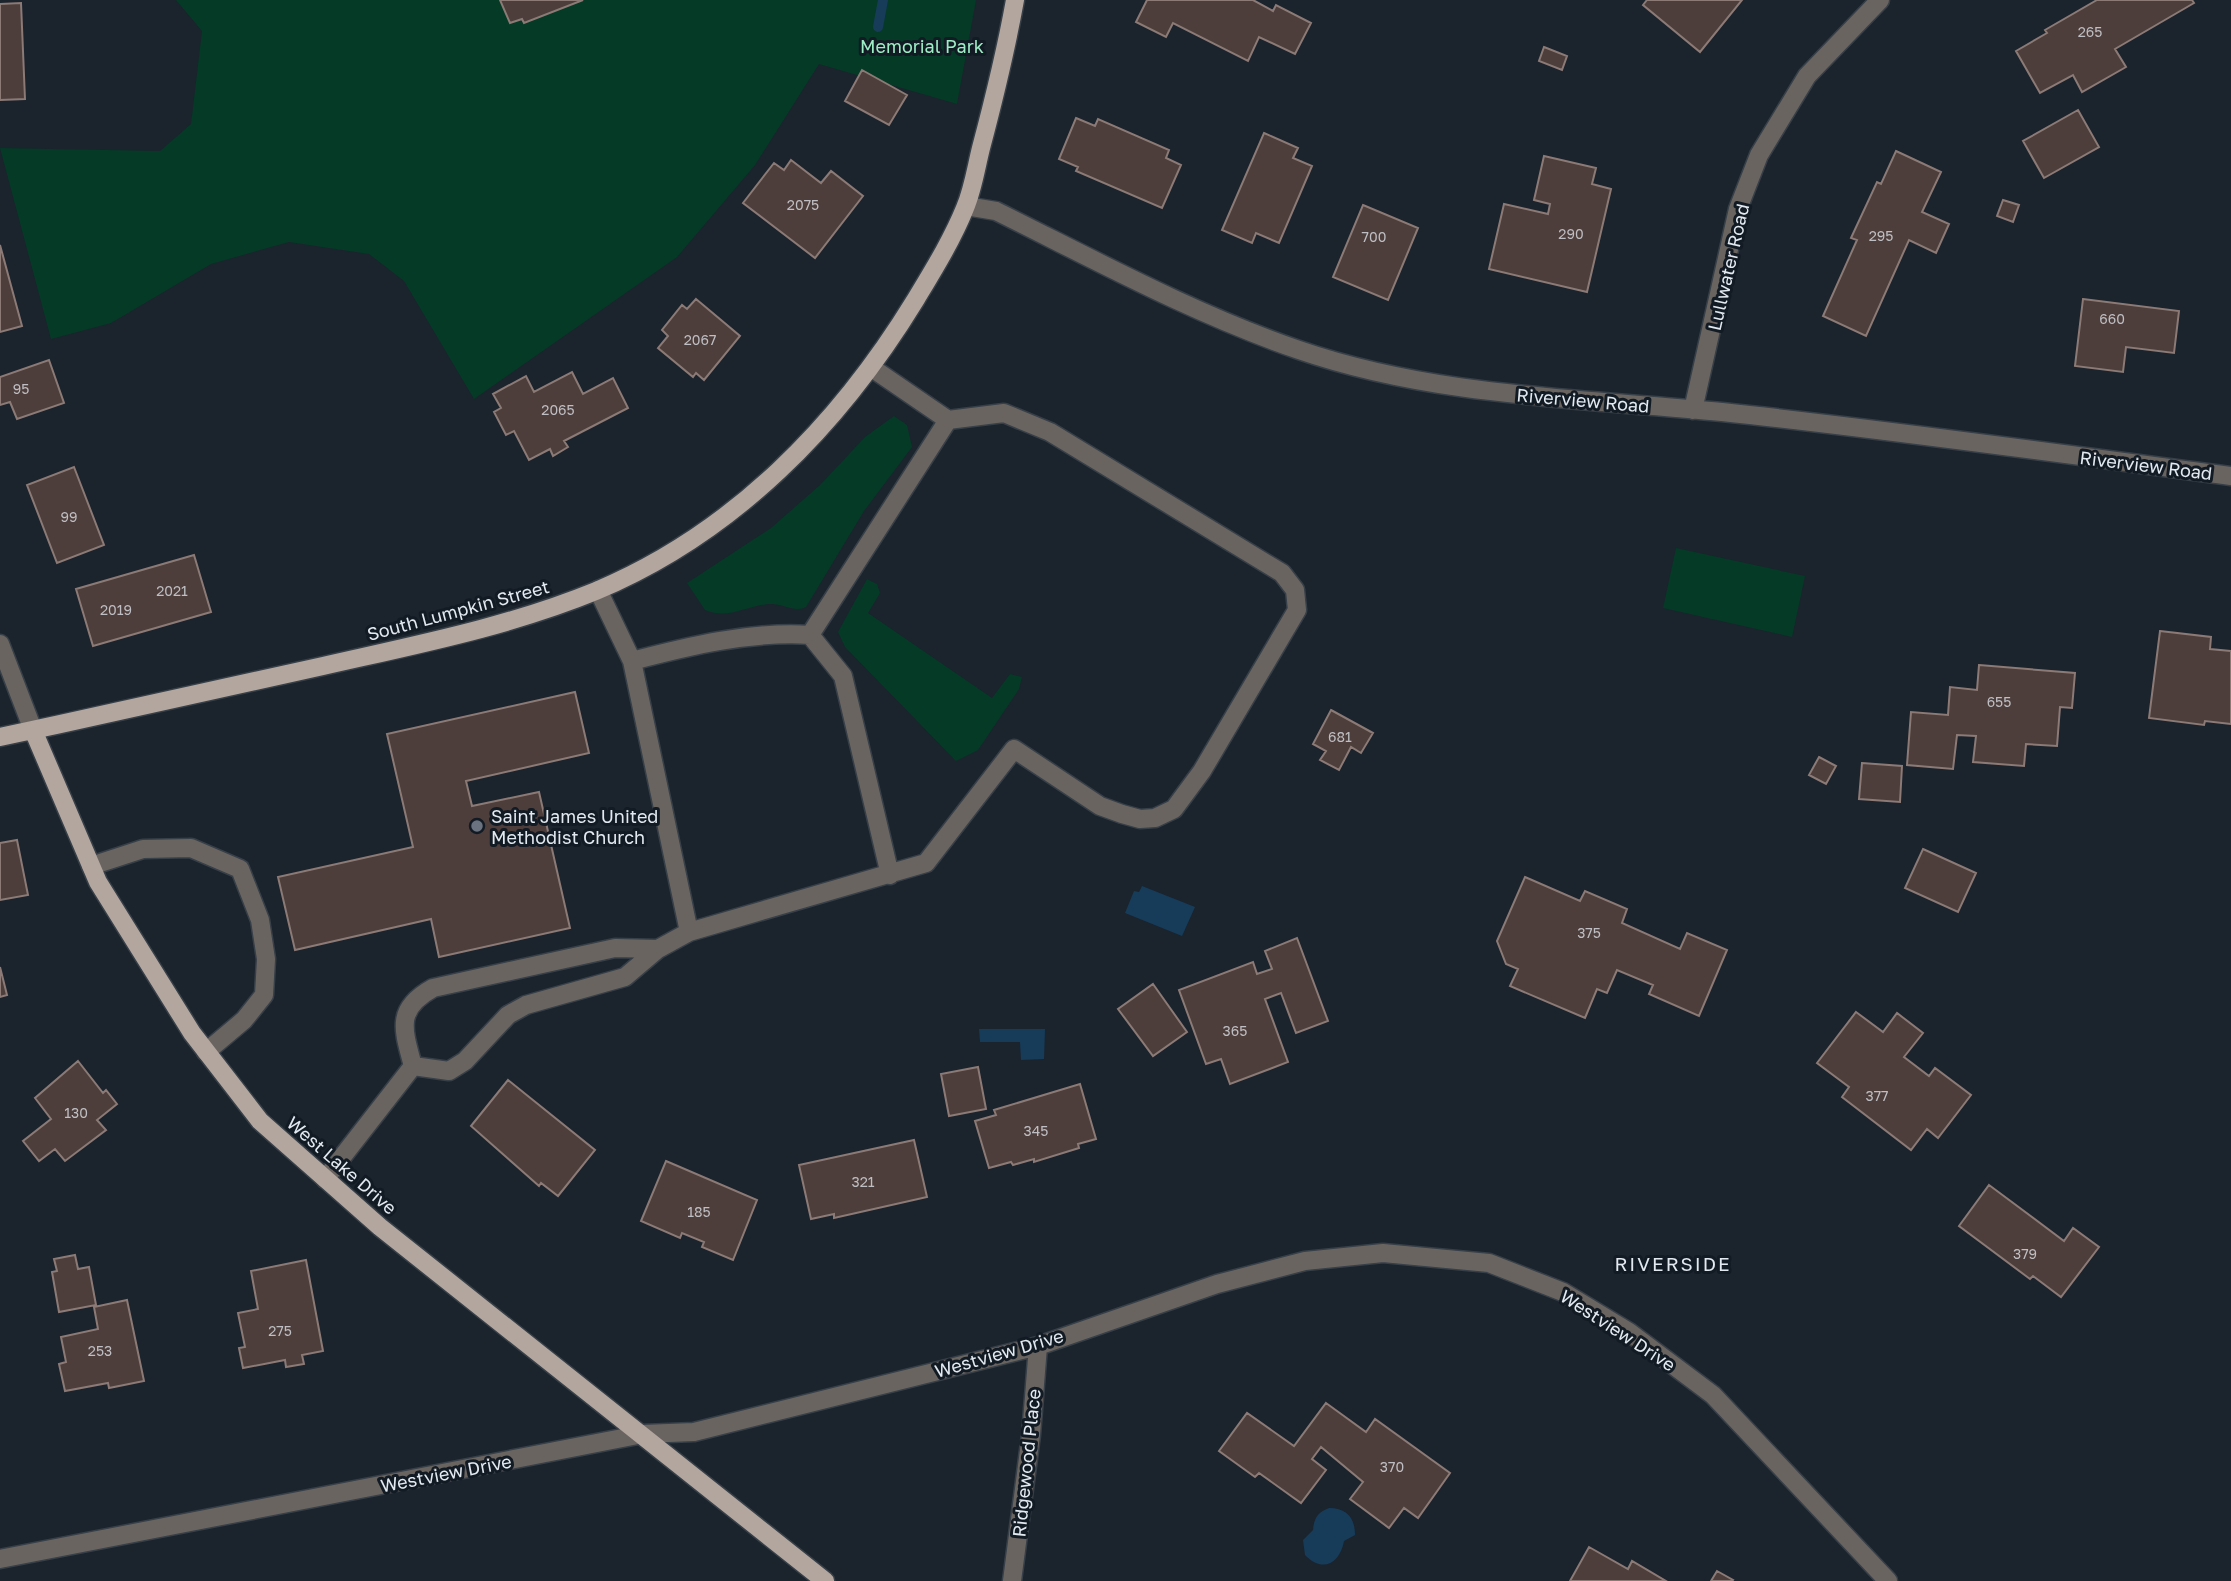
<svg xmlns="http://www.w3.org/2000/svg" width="2231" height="1581" font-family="'Golos Text',sans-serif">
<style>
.green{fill:#053a26}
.water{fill:#163c59}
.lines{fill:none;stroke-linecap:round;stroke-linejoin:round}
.stream{stroke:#163c59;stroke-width:10}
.building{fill:#4d3e3b;stroke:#8b7a76;stroke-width:2}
.minor-casing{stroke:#373f48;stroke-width:21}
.major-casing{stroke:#373f48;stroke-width:21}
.minor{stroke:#6a6460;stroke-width:18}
.major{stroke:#b2a69e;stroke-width:18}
.worship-dot{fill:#6b7280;stroke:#121a23;stroke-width:2.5}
.labels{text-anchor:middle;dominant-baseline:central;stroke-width:6;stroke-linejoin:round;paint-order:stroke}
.number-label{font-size:14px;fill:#bebec3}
.park-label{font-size:18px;fill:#9dedc5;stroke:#121a23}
.street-label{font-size:18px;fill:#e3e9f0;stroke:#121a23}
.poi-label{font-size:18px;fill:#e3e9f0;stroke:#121a23;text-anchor:start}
.neighbourhood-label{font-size:19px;letter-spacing:2px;fill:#e3e9f0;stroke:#121a23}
</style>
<rect width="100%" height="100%" fill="#1b232d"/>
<path class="green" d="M176 0H976L957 104 819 64 755 165 677 257 474 399 404 281 369 254 289 242 211 264 111 323 51 339 0 148 160 151 191 124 202 31Z
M894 416 907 425 912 447 864 511 806 607C795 613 782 603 769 604 745 606 729 620 705 610L687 583 771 528 820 485 865 437Z
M1676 548 1805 576 1792 637 1663 608Z
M867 579 877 584 880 593 868 613 992 698 1010 674 1022 677 1019 689 978 750 956 761 845 647 838 632Z"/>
<path class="water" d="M1142 886 1195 907 1182 936 1125 913 1134 891 1139 892Z
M979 1029H1045L1044 1059 1021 1060 1020 1042H980Z
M1329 1508C1347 1508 1355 1518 1355 1535L1344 1541C1340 1564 1322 1573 1305 1555L1303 1540 1313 1530C1314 1518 1318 1512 1329 1508Z"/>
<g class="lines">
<path class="stream" d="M878 27 883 0"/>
</g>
<path class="building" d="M500 0H583L524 23 522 19 510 23Z
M1147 0H1253L1273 11 1276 5 1311 23 1295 54 1259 37 1248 61 1173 23 1166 37 1136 22Z
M1647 0H1742L1700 52 1643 5Z
M2097 0H2192L2194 3 2115 49 2126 67 2082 92 2073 75 2040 93 2016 51 2047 33 2045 30Z
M21 3 25 99 0 100V4Z
M1544 47 1567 56 1562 70 1539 61Z
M862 70 907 95 889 125 845 101Z
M2078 110 2099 147 2044 178 2023 141Z
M1076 118 1095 126 1098 119 1169 150 1166 158 1181 165 1162 208 1076 171 1078 167 1059 159Z
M1264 133 1298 148 1293 158 1312 166 1279 243 1256 233 1252 243 1222 230Z
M1896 151 1941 172 1922 212 1949 224 1936 253 1909 240 1866 336 1823 316 1857 240 1851 238 1877 182 1881 184Z
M1544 156 1596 168 1592 184 1611 189 1587 292 1489 269 1504 204 1548 214 1550 204 1534 200Z
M791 160 821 183 831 171 863 196 815 258 743 203 774 163 784 170Z
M2003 200 2019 205 2013 222 1997 216Z
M1363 205 1418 228 1388 300 1333 277Z
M0 245 22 326 0 332Z
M696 299 740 336 704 380 696 373 693 377 658 348 668 336 662 330 682 305 687 309Z
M2083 299 2179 311 2174 353 2126 347 2123 372 2075 366Z
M49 360 64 403 17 419 10 402 0 405V377Z
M572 372 583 394 613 378 628 408 564 441 568 447 553 456 550 449 529 460 514 431 506 435 494 412 501 408 493 394 526 376 534 392Z
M74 467 104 545 57 563 27 485Z
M194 555 211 612 93 646 76 589Z
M2160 631 2211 637 2210 649 2231 651V724L2205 721 2204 725 2149 718Z
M1979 665 2075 673 2072 708 2060 707 2057 746 2026 744 2024 766 1973 762 1976 736 1957 735 1953 769 1907 765 1911 712 1948 715 1950 687 1977 690Z
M575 692 589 753 466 781 472 806 539 792 570 928 439 957 431 919 295 950 278 877 413 847 387 734Z
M1331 710 1373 733 1361 753 1351 747 1339 770 1320 760 1326 751 1313 744Z
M1819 757 1836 766 1826 784 1809 775Z
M1862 763 1902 766 1900 802 1859 799Z
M17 840 28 895 0 900V843Z
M1923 849 1976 873 1958 912 1905 888Z
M1525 877 1580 901 1585 891 1627 909 1622 923 1680 949 1687 933 1727 950 1699 1016 1649 994 1653 985 1617 970 1607 993 1597 989 1585 1018 1510 986 1518 969 1506 964 1497 941Z
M1297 938 1328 1021 1296 1033 1281 993 1265 999 1288 1062 1230 1084 1221 1059 1206 1064 1179 990 1253 962 1257 974 1272 969 1265 951Z
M0 967 7 995 0 997Z
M1153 984 1187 1032 1153 1056 1118 1009Z
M1856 1012 1883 1032 1897 1013 1923 1033 1904 1057 1929 1076 1935 1068 1971 1095 1938 1138 1927 1129 1911 1150 1842 1097 1849 1087 1817 1063Z
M78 1061 103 1093 106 1090 117 1104 97 1120 106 1130 65 1161 55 1149 39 1161 23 1141 51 1119 35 1098Z
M978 1067 986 1109 949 1116 941 1074Z
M508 1080 595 1150 558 1196 541 1183 539 1186 471 1126Z
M1080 1084 1096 1139 1078 1144 1079 1148 1034 1162V1159L1013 1165 1011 1162 989 1168 975 1121 996 1115 994 1110Z
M914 1140 927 1197 834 1218V1214L811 1219 799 1165Z
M666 1161 757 1200 733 1260 702 1247 704 1242 682 1233 680 1238 641 1221Z
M1989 1185 2064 1241 2073 1228 2099 1247 2061 1297 2033 1276 2030 1279 1959 1226Z
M75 1255 78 1269 89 1267 96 1305 59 1312 52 1272 57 1271 54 1259Z
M306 1260 323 1351 302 1355 304 1364 286 1367 285 1360 243 1368 239 1348 245 1347 238 1313 258 1309 251 1271Z
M127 1300 144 1381 109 1388 108 1383 65 1391 59 1364 66 1362 61 1337 98 1329 94 1307Z
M1326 1403 1366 1432 1375 1419 1450 1473 1418 1518 1404 1508 1389 1528 1350 1499 1363 1482 1321 1447 1312 1459 1326 1470 1301 1503 1259 1473 1255 1477 1219 1451 1247 1413 1294 1446Z
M1589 1547 1628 1569 1632 1561 1666 1581H1570Z
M1717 1571 1733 1580 1732 1581H1711Z"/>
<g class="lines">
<defs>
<path id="minor" d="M966 206 996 211C1095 260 1194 314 1299 350 1435 397 1581 398 1722 412 1892 430 2062 454 2231 476
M872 368 948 420 810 635 843 676 890 875
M1693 410 1738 209 1759 155 1807 76 1880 0
M598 590 632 661 689 932
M0 644 33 730
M632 661C689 646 751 631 810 635
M91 866 143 849 191 848 240 869 260 920 266 959 264 995 244 1020 206 1052
M413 1066 449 1071 465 1061 508 1015 526 1005 625 977 658 949 689 932 926 863 1014 749 1100 806 1122 814 1140 819 1155 818 1174 809 1202 771 1297 610 1295 590 1282 573 1050 432 1004 413 948 420
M413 1066C403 1029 395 1009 433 988L615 948 658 949
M325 1179 413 1066
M0 1559 643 1434 694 1432 1038 1346 1217 1284 1305 1261 1383 1253 1489 1263 1563 1292 1629 1332 1713 1395 1888 1581
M1012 1581 1031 1435 1038 1346"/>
<path id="major" d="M33 730 98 882 192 1033 260 1121 380 1227 825 1581
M0 737C108 714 216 690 323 666 415 645 508 627 596 591 734 533 839 425 916 299 934 269 952 240 965 208 973 189 976 168 981 148 994 99 1006 50 1015 0"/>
</defs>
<use href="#minor" class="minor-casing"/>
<use href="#major" class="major-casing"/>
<use href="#minor" class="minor"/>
<use href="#major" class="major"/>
</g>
<circle class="worship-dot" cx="477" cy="826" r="7"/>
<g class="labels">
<g class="number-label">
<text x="2090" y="31">265</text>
<text x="803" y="204">2075</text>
<text x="1571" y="233">290</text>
<text x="1881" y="235">295</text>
<text x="1374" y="236">700</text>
<text x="2112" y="318">660</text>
<text x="700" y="339">2067</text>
<text x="21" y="388">95</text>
<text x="558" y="409">2065</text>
<text x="69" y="516">99</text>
<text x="172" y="590">2021</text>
<text x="116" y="609">2019</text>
<text x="1999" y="701">655</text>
<text x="1340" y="736">681</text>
<text x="1589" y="932">375</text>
<text x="1235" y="1030">365</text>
<text x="1877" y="1095">377</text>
<text x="76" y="1112">130</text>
<text x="1036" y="1130">345</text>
<text x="863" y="1181">321</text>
<text x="699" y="1211">185</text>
<text x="2025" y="1253">379</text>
<text x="280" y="1330">275</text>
<text x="100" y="1350">253</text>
<text x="1392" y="1466">370</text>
</g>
<g class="park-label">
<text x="922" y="46">Memorial Park</text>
</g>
<g class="street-label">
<text transform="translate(1728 267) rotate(-77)">Lullwater Road</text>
<text transform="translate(1583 400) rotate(5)">Riverview Road</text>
<text transform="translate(2146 465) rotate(7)">Riverview Road</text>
<text transform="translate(458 610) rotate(-15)">South Lumpkin Street</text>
<text transform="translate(342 1165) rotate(41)">West Lake Drive</text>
<text transform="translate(1618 1330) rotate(33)">Westview Drive</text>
<text transform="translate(999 1353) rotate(-16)">Westview Drive</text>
<text transform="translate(1026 1463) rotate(-84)">Ridgewood Place</text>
<text transform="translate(446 1473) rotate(-11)">Westview Drive</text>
</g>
<g class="poi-label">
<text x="491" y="816">Saint James United<tspan x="491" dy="21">Methodist Church</tspan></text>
</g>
<g class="neighbourhood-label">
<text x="1673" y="1263">RIVERSIDE</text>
</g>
</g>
</svg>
